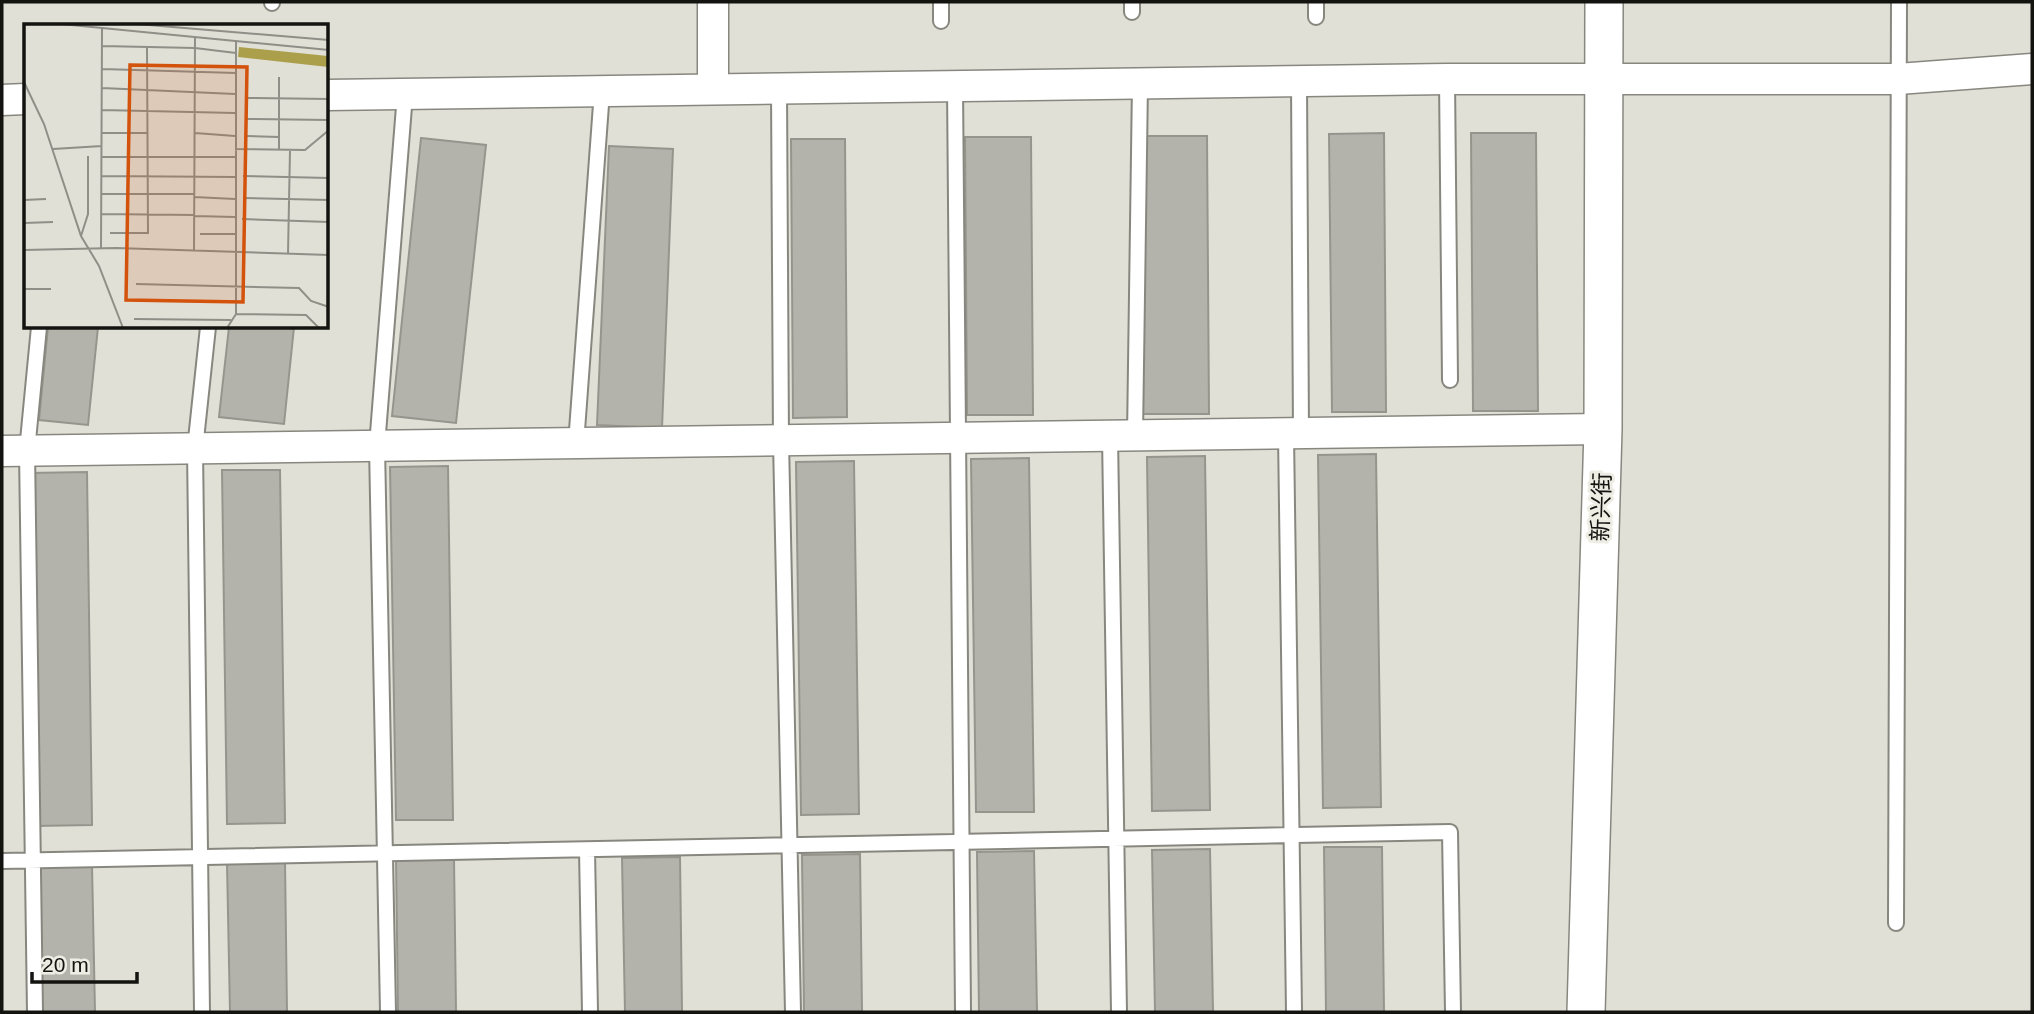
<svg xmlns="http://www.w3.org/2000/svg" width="2034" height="1014" font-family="Arial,'Noto Sans SC',sans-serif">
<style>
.building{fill:#b4b3ab;stroke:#96958d;stroke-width:2}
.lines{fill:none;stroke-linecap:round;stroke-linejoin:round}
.service-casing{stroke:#88877f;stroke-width:18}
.minor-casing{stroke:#88877f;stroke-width:33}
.tertiary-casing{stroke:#88877f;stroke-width:40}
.service{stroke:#fff;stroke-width:14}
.minor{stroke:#fff;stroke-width:30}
.tertiary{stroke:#fff;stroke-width:37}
.labels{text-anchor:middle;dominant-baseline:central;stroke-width:6;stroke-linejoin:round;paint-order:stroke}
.street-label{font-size:23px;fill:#131310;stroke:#eeede4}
.inset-road{fill:none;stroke:#8f8e87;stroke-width:2}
.view{fill:#d3520c;fill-opacity:0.15;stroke:#d3520c;stroke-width:3.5}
.inset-edge{fill:none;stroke:#131310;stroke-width:3.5}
</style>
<rect width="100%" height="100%" fill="#e1e0d7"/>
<path class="building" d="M1384 133 1386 412H1332L1329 134Z
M1471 133H1536L1538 411H1473Z
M1141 136H1207L1209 414H1143Z
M965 137H1031L1033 415H967Z
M421 138 486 145 456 423 392 416Z
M791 139H845L847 417 793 418Z
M609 146 673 149 662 428 597 425Z
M48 327H98L88 425 39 420Z
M229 327H294L284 424 219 417Z
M1376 454 1381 807 1323 808 1318 455Z
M1205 456 1210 810 1152 811 1147 457Z
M1029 458 1034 812H976L971 459Z
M854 461 859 814 801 815 796 462Z
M448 466 453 820H396L390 467Z
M222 470H280L285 823 227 824Z
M87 472 92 825 35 826 29 473Z
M1324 847H1382L1384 1012H1326Z
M1210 849 1213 1012H1155L1152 850Z
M1034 851 1037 1012H979L977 852Z
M860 854 862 1012H804L802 855Z
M680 857 682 1012H625L622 858Z
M454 858 456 1012H398L396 859Z
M285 862 287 1012H230L227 863Z
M92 865 95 1012H37L35 866Z"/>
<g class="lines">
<defs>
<path id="service" d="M272 2V3
M1132 12V2
M1316 17V2
M941 21V2
M1447 79 1450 380
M1299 81 1301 434
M955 86 963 1012
M779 89 781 441 793 1012
M1286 434 1294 1012
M1110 436 1119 1012
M1135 436 1140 83
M576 444 602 91
M587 850 590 1012
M2 861 1450 832 1453 1012
M1896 923 1899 2
M35 1012 27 451 39 327
M202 1012 195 449 208 327
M388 1012 377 446 405 94"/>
<path id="minor" d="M713 2V89
M327 95 1447 79H1898L2032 69
M2 100 26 99
M2 451 1603 429"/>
<path id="tertiary" d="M1586 1012 1603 429 1604 2"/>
</defs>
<use href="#service" class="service-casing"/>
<use href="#minor" class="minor-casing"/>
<use href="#tertiary" class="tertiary-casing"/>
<use href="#service" class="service"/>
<use href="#minor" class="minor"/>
<use href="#tertiary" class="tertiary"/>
</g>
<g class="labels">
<g class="street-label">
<text transform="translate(1601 507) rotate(-88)">新兴街</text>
</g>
</g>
<g transform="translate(24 24)">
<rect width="304" height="304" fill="#e1e0d7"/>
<path d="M215 23 304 32V43L214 33Z" fill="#ab9f4c"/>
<path class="inset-road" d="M37 0 305 26M113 0 305 16M78 22 171 24 212 29M78 45 212 49M255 53V126M0 58 20 100 57 212 75 242 99 304M78 64 211 70M222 74 305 75M78 86 211 89M222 95 305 96M78 109H124M171 109 211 112M222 112 255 113M29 125 78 122M211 125 281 126 305 106M77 133H211M77 152 211 153M219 152 305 154M77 170H170M170 173 211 175M219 174 305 176M0 176 22 175M77 190 170 191M170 192 211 193M218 195 305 198M0 199 29 198M86 209H124L123 23M176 210H211M57 212 64 190V132M77 225 78 4M0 226 92 224 305 231M170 227 171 14M264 230 266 126M112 260 275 264 287 277 305 283M0 265H27M212 290 282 291 295 304M110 295 207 296M203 304 212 290V18"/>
<path class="view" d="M106 41 223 43 219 278 102 276Z"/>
<rect width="304" height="304" class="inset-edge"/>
</g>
<rect width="2034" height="1014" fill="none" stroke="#131310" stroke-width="7"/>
<path d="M32 972v10h105v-10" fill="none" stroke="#131310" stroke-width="3.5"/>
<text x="42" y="972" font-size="21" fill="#131310" stroke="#eeede4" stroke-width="5" paint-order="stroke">20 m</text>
</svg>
